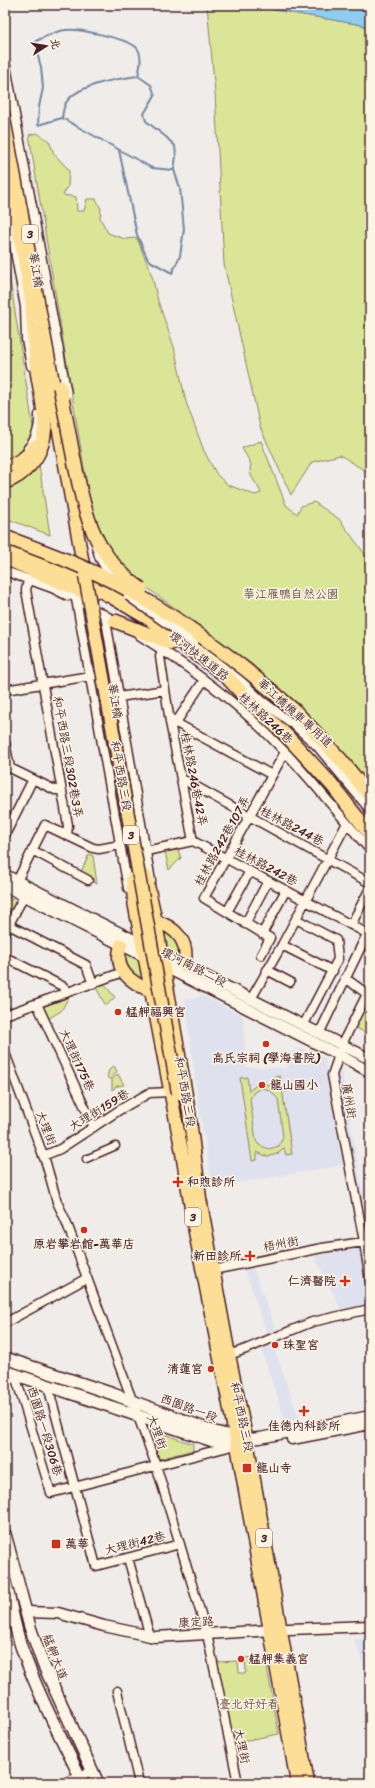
<svg xmlns="http://www.w3.org/2000/svg" width="375" height="1788" font-family="Sriracha,'LXGW WenKai TC',sans-serif">
<style>
.built{fill:#dfe1ee}
.green{fill:#dae598;stroke:#928262;fill-rule:evenodd}
.water{fill:#8ecdef;stroke:#7387a1}
.lines{fill:none;stroke-linecap:round;stroke-linejoin:round}
.stream{stroke:#7387a1;stroke-width:2}
.minor-tunnel{stroke:#cec3c3;stroke-width:8;stroke-dasharray:8 4;stroke-linecap:butt}
.pedestrian-casing{stroke:#4a1f2b;stroke-width:9}
.minor-casing{stroke:#4a1f2b;stroke-width:11}
.tertiary-casing{stroke:#4a1f2b;stroke-width:13}
.secondary-casing{stroke:#4a1f2b;stroke-width:14}
.primary-casing{stroke:#4a1f2b;stroke-width:15}
.trunk-casing{stroke:#4a1f2b;stroke-width:16}
.pedestrian{stroke:#fcf5e5;stroke-width:6}
.minor{stroke:#fcf5e5;stroke-width:8}
.tertiary{stroke:#fcf5e5;stroke-width:10}
.secondary{stroke:#fcf5e5;stroke-width:11}
.primary{stroke:#fdde96;stroke-width:12}
.trunk{stroke:#fdde96;stroke-width:13}
.minor-bridge-casing{stroke:#4a1f2b;stroke-width:11;stroke-linecap:butt}
.primary-bridge-casing{stroke:#4a1f2b;stroke-width:15;stroke-linecap:butt}
.trunk-bridge-casing{stroke:#4a1f2b;stroke-width:16;stroke-linecap:butt}
.minor-bridge{stroke:#fcf5e5;stroke-width:8}
.primary-bridge{stroke:#fdde96;stroke-width:12}
.trunk-bridge{stroke:#fdde96;stroke-width:13}
.poi-dot{fill:#c8321e;stroke:#fcf5e5;stroke-width:1.5}
.labels{text-anchor:middle;dominant-baseline:central;stroke-width:3;stroke-linejoin:round;paint-order:stroke}
.shield{fill:#fcf5e5;stroke:#7f5f63;stroke-width:1}
.shield-label{font-size:11px;font-weight:bold;fill:#4a1f2b}
.street-label{font-size:12px;fill:#4a1f2b;stroke:#fcf5e5}
.park-label{font-size:12px;fill:#6e5046;stroke:#fcf5e5}
.poi-label{font-size:12px;font-weight:bold;fill:#4a1f2b;stroke:#fcf5e5;text-anchor:start}
</style>
<rect width="100%" height="100%" fill="#efece9"/>
<filter id="ink" filterUnits="userSpaceOnUse"><feTurbulence type="fractalNoise" baseFrequency=".025" numOctaves="2"/><feDisplacementMap in="SourceGraphic" scale="8" xChannelSelector="R" yChannelSelector="G"/><feConvolveMatrix kernelMatrix="1 2 1 2 8 2 1 2 1" color-interpolation-filters="sRGB"/></filter>
<g filter="url(#ink)">
<path class="built" d="M201 995 243 1016 246 1067 287 1068V1055L302 1049 325 1058 333 1113 343 1165 213 1187 198 1101 185 999 197 998Z
M329 1067 342 1073 370 1237V1318L368 1306 342 1311 314 1256 358 1245Z
M253 1268 281 1344 275 1351 299 1418 286 1423 258 1339 267 1333 245 1270Z
M354 1639H370V1695L365 1668Z"/>
<path class="green" d="M207 5H246L362 25 370 27V474L340 455 312 462 291 495 260 427 224 264 215 93Z
M37 133 49 141 54 154 69 170 68 186 63 195 76 197 77 211H84L87 199H96L101 209 100 218 108 233 125 239 137 238 152 276 158 301 174 347 186 402 204 451 217 475 228 485 255 495 261 493C257 481 247 478 251 464L242 448 261 441 286 505 297 514 301 506 314 502 339 519 370 561V788L253 665 98 552 29 135Z
M5 248 50 535 5 518Z
M178 850 181 858 169 870 165 852Z
M89 854 93 856 97 884 80 874Z
M5 896 17 902 7 921 5 920Z
M163 926 176 935 180 957 166 950Z
M125 952 140 961 144 980 141 983 126 972Z
M102 982 115 997 106 1006 94 984Z
M69 997 61 1011 48 1019 43 1007Z
M368 999 370 1000V1036L355 1027Z
M114 1066 117 1072 112 1076 110 1080 107 1077 109 1070Z
M118 1074 124 1085 117 1086 112 1090V1079Z
M280 1076 292 1154 286 1155 284 1148 279 1153 268 1157 257 1152V1160L252 1161 240 1078 247 1077 249 1091 259 1083 275 1086 274 1077ZM262 1088 271 1091 278 1099 283 1137 279 1146 269 1149 259 1145 256 1141 250 1099 254 1092Z
M151 1430 193 1444V1450L159 1459Z
M265 1656 279 1734 232 1743 216 1662 238 1661 239 1673H246L245 1658Z"/>
<path class="water" d="M246 5H370V27L362 25Z"/>
<g class="lines">
<path class="stream" d="M138 76C140 67 143 56 137 48 129 39 78 28 65 30 56 31 44 37 36 41V49L41 67 43 88 39 107 38 125 62 118 152 168 173 170
M62 118C63 112 63 105 68 100 81 84 118 79 138 76L151 85 155 95 144 114 146 121 166 137 175 146 176 156 174 170 180 188 184 229 180 256 172 273 148 260 137 235 119 150"/>
<path class="minor-tunnel" d="M92 670 111 666"/>
<defs>
<path id="pedestrian" d="M86 1159 116 1146"/>
<path id="minor" d="M5 195 25 307 26 339 31 366
M28 448C36 440 40 426 39 415
M5 571 52 588 68 596
M28 580 26 590 68 825 67 835
M63 588 69 592 76 599 119 623
M76 599 128 888
M105 615 151 881
M139 635C192 668 243 707 286 753 315 784 342 818 370 850
M194 643 234 674 261 700 294 725 317 746 370 810
M162 650 160 657 170 722 193 841
M5 690 90 676H93
M119 697 165 690
M170 722 178 724 272 775
M170 722 179 718 204 680
M5 742 10 768 55 790H61
M182 780 186 781 370 883
M5 835 33 779
M32 850 88 880
M146 851 193 841 370 935
M17 881 45 825 93 848 99 849 120 845
M227 912 250 871
M296 919 336 940 338 959 303 1026
M245 924 268 881
M9 925 86 965 93 984
M351 925 370 888
M5 932 24 896
M262 934 286 890
M282 945 333 971
M261 955 270 938 204 898 285 752
M5 957 64 987 67 992
M267 970 290 982
M345 978 370 996
M367 994 345 1038 332 1075 363 1236 370 1281
M251 999 282 945 347 823
M37 1004 94 1127
M5 1015 123 972
M319 1034 367 934
M5 1053 46 1163 57 1202 66 1221 156 1465 207 1634 238 1783
M43 1156 60 1149 121 1109 149 1093 170 1092
M212 1274 213 1270 322 1248 370 1241
M5 1323 87 1278
M229 1355 246 1349 312 1322 370 1309
M15 1375 51 1493 232 1446
M48 1386 96 1566 180 1544
M128 1558 150 1637
M117 1691 139 1783
M64 1783 92 1771"/>
<path id="tertiary" d="M5 875 370 1059
M5 886 345 1058 370 1072
M247 1439 260 1438 370 1416
M292 1439 370 1424
M26 1612 58 1613 104 1626 155 1637 289 1629 370 1626"/>
<path id="secondary" d="M5 1358 113 1394 215 1432 243 1439
M5 1371 213 1441 244 1446
M5 1534 30 1627 43 1664 98 1783
M5 1580C11 1603 14 1626 22 1649 38 1695 62 1739 83 1783"/>
<path id="primary" d="M5 98 49 348
M5 154 34 316
M38 336 41 350 48 371 85 575
M146 876 155 917 189 1112 200 1198 229 1355 248 1446 308 1783
M132 879 134 902 181 1147 195 1232 237 1445 297 1783
M155 921C176 927 190 942 184 965
M121 945C113 970 130 982 151 991"/>
<path id="trunk" d="M48 338 55 355 60 387
M5 467C18 463 27 458 35 447
M5 482C15 479 23 473 30 465 57 435 39 397 36 362 34 343 33 325 32 306
M5 547 61 570 112 597 151 620 226 676 250 702 286 735 332 785 370 834
M5 558 91 595
M115 621 171 643
M295 711 341 760 370 796"/>
</defs>
<use href="#pedestrian" class="pedestrian-casing"/>
<use href="#minor" class="minor-casing"/>
<use href="#tertiary" class="tertiary-casing"/>
<use href="#secondary" class="secondary-casing"/>
<use href="#primary" class="primary-casing"/>
<use href="#trunk" class="trunk-casing"/>
<use href="#pedestrian" class="pedestrian"/>
<use href="#minor" class="minor"/>
<use href="#tertiary" class="tertiary"/>
<use href="#secondary" class="secondary"/>
<use href="#primary" class="primary"/>
<use href="#trunk" class="trunk"/>
<defs>
<path id="minor-bridge" d="M5 61 67 394
M96 546 100 559 113 580
M128 596 194 643"/>
<path id="primary-bridge" d="M85 576 178 1093"/>
<path id="trunk-bridge" d="M60 387C65 413 70 439 75 465 86 518 94 556 141 589
M5 537C46 552 87 567 125 588 188 623 242 664 295 711"/>
</defs>
<use href="#minor-bridge" class="minor-bridge-casing"/>
<use href="#primary-bridge" class="primary-bridge-casing"/>
<use href="#trunk-bridge" class="trunk-bridge-casing"/>
<use href="#minor-bridge" class="minor-bridge"/>
<use href="#primary-bridge" class="primary-bridge"/>
<use href="#trunk-bridge" class="trunk-bridge"/>
</g>
</g>
<g class="poi-dot">
<circle cx="118" cy="1012" r="4"/>
<circle cx="266" cy="1044" r="4"/>
<circle cx="262" cy="1085" r="4"/>
<path d="M176 1176h4v4h4v4h-4v4h-4v-4h-4v-4h4z"/>
<circle cx="84" cy="1230" r="4"/>
<path d="M248 1250h4v4h4v4h-4v4h-4v-4h-4v-4h4z"/>
<path d="M343 1275h4v4h4v4h-4v4h-4v-4h-4v-4h4z"/>
<circle cx="275" cy="1345" r="4"/>
<circle cx="211" cy="1369" r="4"/>
<path d="M302 1405h4v4h4v4h-4v4h-4v-4h-4v-4h4z"/>
<rect x="242" y="1463" width="10" height="10" rx="2"/>
<rect x="51" y="1539" width="10" height="10" rx="2"/>
<circle cx="241" cy="1659" r="4"/>
</g>
<g class="labels">
<g class="shield">
<rect x="22" y="225" width="16" height="18" rx="3"/>
<rect x="123" y="826" width="16" height="18" rx="3"/>
<rect x="185" y="1208" width="16" height="18" rx="3"/>
<rect x="256" y="1529" width="16" height="18" rx="3"/>
</g>
<g class="shield-label">
<text x="30" y="234">3</text>
<text x="131" y="835">3</text>
<text x="193" y="1217">3</text>
<text x="264" y="1538">3</text>
</g>
<g class="street-label">
<text transform="translate(36 270) rotate(80)">華江橋</text>
<text transform="translate(199 656) rotate(38)">環河快速道路</text>
<text transform="translate(115 701) rotate(80)">華江橋</text>
<text transform="translate(295 713) rotate(42)">華江橋機車專用道</text>
<text transform="translate(266 718) rotate(43)">桂林路246巷</text>
<text transform="translate(68 757) rotate(80)">和平西路三段302巷3弄</text>
<text transform="translate(121 776) rotate(80)">和平西路三段</text>
<text transform="translate(194 779) rotate(79)">桂林路246巷42弄</text>
<text transform="translate(292 826) rotate(28)">桂林路244巷</text>
<text transform="translate(222 841) rotate(-61)">桂林路242巷107弄</text>
<text transform="translate(266 866) rotate(28)">桂林路242巷</text>
<text transform="translate(194 967) rotate(27)">環河南路二段</text>
<text transform="translate(77 1060) rotate(65)">大理街175巷</text>
<text transform="translate(185 1092) rotate(80)">和平西路三段</text>
<text transform="translate(349 1101) rotate(80)">廣州街</text>
<text transform="translate(99 1110) rotate(-32)">大理街159巷</text>
<text transform="translate(46 1128) rotate(69)">大理街</text>
<text transform="translate(281 1244) rotate(-11)">梧州街</text>
<text transform="translate(189 1408) rotate(20)">西園路一段</text>
<text transform="translate(242 1417) rotate(78)">和平西路三段</text>
<text transform="translate(45 1431) rotate(73)">西園路一段306巷</text>
<text transform="translate(157 1432) rotate(70)">大理街</text>
<text transform="translate(135 1543) rotate(-14)">大理街42巷</text>
<text transform="translate(196 1622) rotate(-3)">康定路</text>
<text transform="translate(55 1657) rotate(69)">艋舺大道</text>
<text transform="translate(242 1746) rotate(78)">大理街</text>
</g>
<g class="park-label">
<text x="291" y="594">華江雁鴨自然公園</text>
<text x="249" y="1704">臺北好好看</text>
</g>
<g class="poi-label">
<text x="126" y="1012">艋舺福興宮</text>
<text x="266" y="1058" text-anchor="middle">高氏宗祠 (學海書院)</text>
<text x="270" y="1085">龍山國小</text>
<text x="187" y="1182">和煦診所</text>
<text x="84" y="1244" text-anchor="middle">原岩攀岩館-萬華店</text>
<text x="241" y="1256" text-anchor="end">新田診所</text>
<text x="336" y="1281" text-anchor="end">仁濟醫院</text>
<text x="283" y="1345">珠聖宮</text>
<text x="203" y="1369" text-anchor="end">清蓮宮</text>
<text x="304" y="1426" text-anchor="middle">佳德內科診所</text>
<text x="256" y="1468">龍山寺</text>
<text x="65" y="1544">萬華</text>
<text x="249" y="1659">艋舺集義宮</text>
</g>
</g>
<rect width="375" height="1788" fill="none" stroke="#fcf5e5" stroke-width="20"/>
<rect x="10" y="10" width="355" height="1768" fill="none" stroke="#4a1f2b" stroke-width="1.5" filter="url(#ink)"/>
<g transform="translate(46 46) rotate(78)" stroke="#fcf5e5" stroke-width="3" paint-order="stroke">
<path d="M0-3L7 15L0 10L-7 15Z" fill="#4a1f2b"/>
<text y="-6" font-size="11" font-weight="bold" text-anchor="middle" fill="#4a1f2b">北</text>
</g>
</svg>
